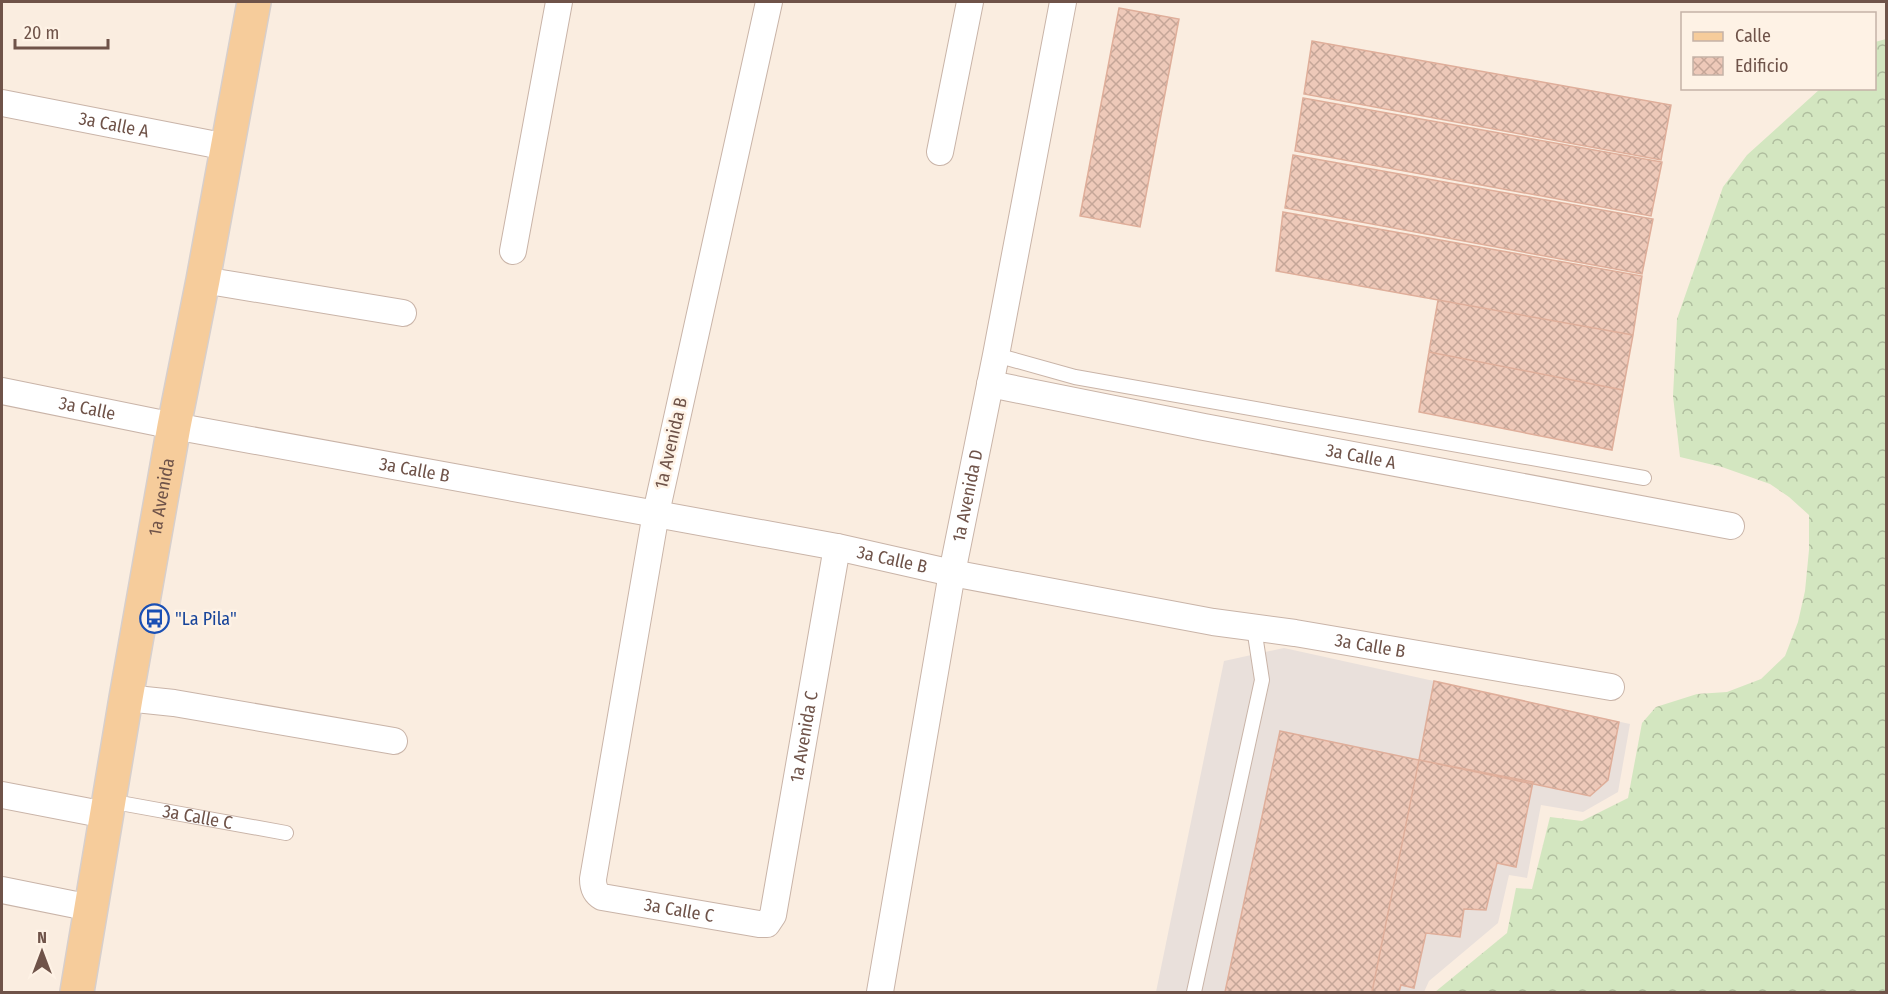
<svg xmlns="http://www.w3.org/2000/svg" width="1888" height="994" font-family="'Fira Sans Condensed',sans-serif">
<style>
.industrial{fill:#e9e0db}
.forest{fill:url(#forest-crowns)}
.building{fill:url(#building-cross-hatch);stroke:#dfae9a;stroke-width:1.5}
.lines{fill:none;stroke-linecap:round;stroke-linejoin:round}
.service-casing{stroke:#c9b4a8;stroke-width:16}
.minor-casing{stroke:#c9b4a8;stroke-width:28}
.primary-casing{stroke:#d7cfcc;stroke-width:36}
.service{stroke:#fff;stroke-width:14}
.minor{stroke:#fff;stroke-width:26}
.primary{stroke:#f6cc9b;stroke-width:33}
.labels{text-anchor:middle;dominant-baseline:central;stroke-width:5;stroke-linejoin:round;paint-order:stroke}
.street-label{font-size:18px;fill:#6f5349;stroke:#fef2e5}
.transit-label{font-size:18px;fill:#164399;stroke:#fef2e5;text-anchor:start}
</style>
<defs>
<pattern id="forest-crowns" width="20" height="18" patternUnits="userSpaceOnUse" patternTransform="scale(1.5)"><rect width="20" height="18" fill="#d3e6c0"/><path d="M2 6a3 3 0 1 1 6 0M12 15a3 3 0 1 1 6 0" fill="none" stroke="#afbd9e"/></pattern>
<pattern id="building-cross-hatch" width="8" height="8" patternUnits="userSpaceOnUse" patternTransform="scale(1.5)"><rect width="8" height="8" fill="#eec9b9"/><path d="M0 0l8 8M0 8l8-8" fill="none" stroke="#c5a698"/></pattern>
</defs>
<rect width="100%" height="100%" fill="#faede0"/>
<path class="industrial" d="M1284 648 1630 724 1618 792 1583 812 1541 805 1527 878 1509 875 1498 923 1429 981 1424 992H1156L1224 661Z"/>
<path class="forest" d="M1886 39V992H1435L1507 933 1516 888 1532 889 1550 817 1582 821 1628 798 1642 723 1656 707 1697 694 1727 692 1761 679 1785 656 1798 622 1805 591 1809 550V515L1789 497 1770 484 1722 467 1680 457 1673 396 1677 319 1723 187 1747 155 1820 89 1874 88 1875 42Z"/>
<path class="building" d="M1119 8 1179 19 1140 227 1080 216Z
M1312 41 1671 105 1661 160 1304 94Z
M1303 98 1662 162 1651 216 1295 151Z
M1293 155 1653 219 1642 274 1285 208Z
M1283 212 1642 276 1633 335 1276 271Z
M1438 300 1633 335 1623 390 1429 352Z
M1429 352 1623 390 1612 450 1419 412Z
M1434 681 1619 722 1608 780 1590 796 1419 760Z
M1280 731 1419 760 1372 992H1225Z
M1419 760 1533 782 1516 867 1497 863 1486 910 1464 909 1460 937 1426 933 1414 988 1401 985 1399 992H1372Z"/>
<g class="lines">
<defs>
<g id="service">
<path d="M996 355 1075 377 1644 478"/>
<path id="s1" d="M109 801 286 833"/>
<path d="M1194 992 1262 680 1254 628"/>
</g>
<g id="minor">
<path id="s2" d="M769 2 656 513 593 879C593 887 595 893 602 897L759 924H767L773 915 837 547"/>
<path id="s3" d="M2 103 227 147"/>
<path d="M940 152 970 2"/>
<path d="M513 251 559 2"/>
<path d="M203 280 403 313"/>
<path id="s4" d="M990 384 1204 427 1731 526"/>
<path id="s5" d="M2 391 174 426 837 547 952 573 1213 622 1295 633 1611 687"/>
<path d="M126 698 174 703 394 741"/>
<path d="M2 795 106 815"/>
<path d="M2 890 91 908"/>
<path id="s6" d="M880 992 952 573 996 355 1063 2"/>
</g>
<g id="primary">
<path id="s7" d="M77 992 126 698 174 426 203 280 254 2"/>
</g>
</defs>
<use href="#service" class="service-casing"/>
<use href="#minor" class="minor-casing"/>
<use href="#primary" class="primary-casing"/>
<use href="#service" class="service"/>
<use href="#minor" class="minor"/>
<use href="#primary" class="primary"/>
</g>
<defs>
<symbol id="bus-ring" viewBox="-11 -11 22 22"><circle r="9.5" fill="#fef2e5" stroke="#1a4fb4" stroke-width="1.5"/><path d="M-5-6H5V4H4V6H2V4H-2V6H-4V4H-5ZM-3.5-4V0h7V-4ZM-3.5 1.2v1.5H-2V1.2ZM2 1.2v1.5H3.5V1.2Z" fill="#1a4fb4"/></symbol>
</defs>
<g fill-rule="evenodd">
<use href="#bus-ring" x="138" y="602" width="33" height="33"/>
</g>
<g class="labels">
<g class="street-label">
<text stroke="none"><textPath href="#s3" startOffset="114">3a Calle A</textPath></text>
<text stroke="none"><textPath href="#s5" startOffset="87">3a Calle</textPath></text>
<text transform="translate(671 443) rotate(-77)">1a Avenida B</text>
<text stroke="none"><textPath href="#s4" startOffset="378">3a Calle A</textPath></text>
<text stroke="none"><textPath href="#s5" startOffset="420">3a Calle B</textPath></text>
<text stroke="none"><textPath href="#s7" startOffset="502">1a Avenida</textPath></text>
<text stroke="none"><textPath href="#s6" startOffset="504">1a Avenida D</textPath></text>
<text stroke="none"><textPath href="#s5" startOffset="906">3a Calle B</textPath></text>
<text stroke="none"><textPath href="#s5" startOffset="1392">3a Calle B</textPath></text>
<text stroke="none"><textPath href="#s2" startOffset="1275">1a Avenida C</textPath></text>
<text stroke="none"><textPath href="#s1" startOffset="90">3a Calle C</textPath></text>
<text stroke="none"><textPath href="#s2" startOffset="994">3a Calle C</textPath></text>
</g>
<g class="transit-label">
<text x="175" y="619">"La Pila"</text>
</g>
</g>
<rect width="1888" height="994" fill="none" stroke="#6f5349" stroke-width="6"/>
<rect x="1681" y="12" width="195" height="78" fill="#fef2e5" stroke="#c5b2a7" stroke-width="1.5"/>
<rect x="1693" y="32" width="30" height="9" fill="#f6cc9b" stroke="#c5b2a7" stroke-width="1.5"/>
<text x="1735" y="42" font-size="18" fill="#6f5349">Calle</text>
<rect x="1693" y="57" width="30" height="18" fill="url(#building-cross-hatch)" stroke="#c5b2a7" stroke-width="1.5"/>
<text x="1735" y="72" font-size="18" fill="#6f5349">Edificio</text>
<g transform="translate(42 952)" stroke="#fef2e5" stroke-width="4.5" paint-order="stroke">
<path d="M0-4.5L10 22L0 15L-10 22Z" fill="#6f5349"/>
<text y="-9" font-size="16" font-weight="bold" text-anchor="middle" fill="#6f5349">N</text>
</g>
<path d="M15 39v9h93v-9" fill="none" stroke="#6f5349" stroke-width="3"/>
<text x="24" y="39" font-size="18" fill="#6f5349" stroke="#fef2e5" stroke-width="4.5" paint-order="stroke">20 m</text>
</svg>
